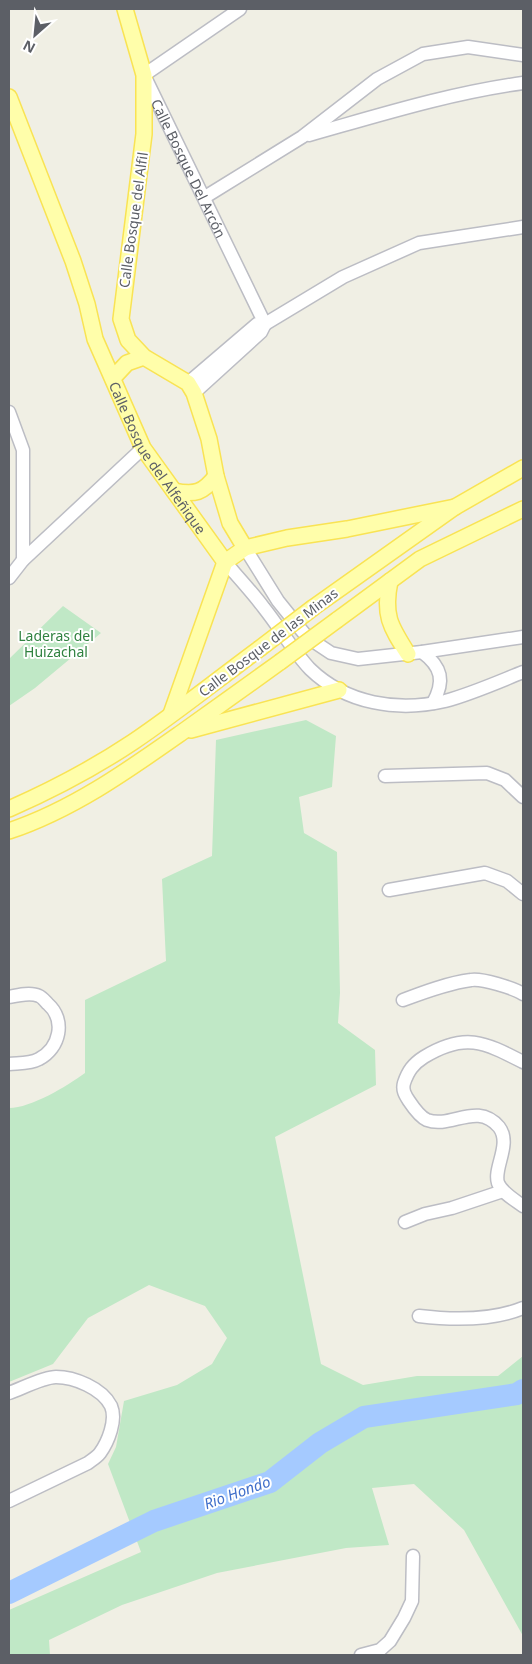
<svg xmlns="http://www.w3.org/2000/svg" width="532" height="1664" font-family="'Noto Sans',sans-serif">
<style>
.green{fill:#c0e8c6}
.lines{fill:none;stroke-linecap:round;stroke-linejoin:round}
.river{stroke:#a5caff;stroke-width:22}
.minor-casing{stroke:#bcbdc4;stroke-width:15}
.major-casing{stroke:#f9e354;stroke-width:18}
.minor{stroke:#fff;stroke-width:12}
.major{stroke:#fffeaa;stroke-width:15}
.major-bridge-casing{stroke:#f9e354;stroke-width:18;stroke-linecap:butt}
.major-bridge{stroke:#fffeaa;stroke-width:15}
.labels{text-anchor:middle;dominant-baseline:central;stroke-width:4;stroke-linejoin:round;paint-order:stroke}
.street-label{font-size:14px;fill:#5c5f66;stroke:#fff}
.park-label{font-size:14px;fill:#308240;stroke:#fff}
.water-label{font-size:15px;font-style:italic;fill:#406fca;stroke:#fff}
</style>
<rect width="100%" height="100%" fill="#f0efe4"/>
<path class="green" d="M63 606 101 633 35 688 9 706V659Z
M306 720 336 736 332 787 299 797 304 833 337 852 340 993 338 1023 375 1050 376 1085 275 1137 321 1364 363 1385 417 1376H498L523 1356V1636L464 1530 414 1484 372 1488 389 1545 346 1548 217 1573 122 1605 49 1640 50 1655H9V1610L141 1552 108 1464 116 1447 124 1401 177 1385 212 1364 227 1338 205 1306 149 1285 88 1318 53 1364 9 1382V1108C31 1108 67 1086 85 1073V1000L166 961 162 879 212 856 216 740Z"/>
<g class="lines">
<path class="river" d="M9 1593 154 1521 270 1482 320 1443 364 1417 517 1394 523 1390"/>
<defs>
<g id="minor">
<path id="s1" d="M240 9 144 75 265 324"/>
<path d="M309 135C380 115 450 93 523 83"/>
<path d="M205 197 302 137 377 79 423 54 468 47 523 55"/>
<path d="M188 383 257 324H265L343 277 419 243 523 227"/>
<path d="M194 393 261 332 265 324"/>
<path d="M9 412 23 450V560"/>
<path d="M245 548 278 601 307 637 331 653 358 659 422 652 523 637"/>
<path d="M225 562C238 577 252 592 264 608 280 628 293 651 310 669 346 704 398 712 445 701 471 694 498 682 523 672"/>
<path d="M9 578 23 560 143 448"/>
<path d="M422 652C442 667 445 681 433 703"/>
<path d="M385 776 487 773 505 780 523 797"/>
<path d="M389 890 485 873 507 881 523 894"/>
<path d="M9 997C18 995 31 992 39 996 42 997 46 1002 48 1004 66 1020 60 1048 39 1059 30 1064 19 1063 9 1064"/>
<path d="M403 1000C424 992 448 983 471 980 481 978 514 988 523 994"/>
<path d="M523 1062C484 1042 465 1032 424 1057 413 1064 408 1071 404 1083 402 1090 405 1095 409 1101 413 1107 420 1117 427 1120 451 1129 477 1101 499 1127 512 1144 493 1168 498 1183 502 1193 515 1200 523 1206"/>
<path d="M405 1222 425 1214 452 1208 503 1191"/>
<path d="M419 1316C452 1320 491 1321 523 1308"/>
<path d="M9 1393C21 1389 43 1377 56 1377 74 1377 102 1388 111 1406 117 1420 108 1442 100 1453 97 1457 92 1460 88 1463L9 1501"/>
<path d="M361 1655 380 1650 390 1641 404 1618 412 1601 413 1556"/>
</g>
<g id="major">
<path d="M125 9 144 75V134L121 319 128 340 144 357 188 383 194 393 209 439 216 476 230 523 245 548"/>
<path id="s2" d="M9 97 73 261 87 304 95 339 143 448 225 562"/>
<path d="M113 378 127 363 144 357"/>
<path d="M174 491C195 495 203 493 216 476"/>
<path d="M390 581C383 615 390 626 408 654"/>
<path d="M314 607 455 507 523 468"/>
<path d="M337 620 420 559 523 509"/>
<path d="M171 714 225 562 245 548 287 538 347 529 455 507"/>
<path d="M191 730 339 690"/>
<path d="M9 809C52 790 94 768 133 742 176 713 217 680 259 649"/>
<path d="M9 831C72 810 127 771 181 733 214 709 247 686 280 662"/>
</g>
</defs>
<use href="#minor" class="minor-casing"/>
<use href="#major" class="major-casing"/>
<use href="#minor" class="minor"/>
<use href="#major" class="major"/>
<defs>
<path id="major-bridge" d="M259 649 314 607
M280 662 337 620"/>
</defs>
<use href="#major-bridge" class="major-bridge-casing"/>
<use href="#major-bridge" class="major-bridge"/>
</g>
<g class="labels">
<g class="street-label">
<text stroke="none"><textPath href="#s1" startOffset="220">Calle Bosque Del Arcón</textPath></text>
<text transform="translate(133 220) rotate(-82)">Calle Bosque del Alfil</text>
<text stroke="none"><textPath href="#s2" startOffset="392">Calle Bosque del Alfeñique</textPath></text>
<text transform="translate(268 642) rotate(-37)">Calle Bosque de las Minas</text>
</g>
<g class="park-label">
<text x="56" y="635">Laderas del<tspan x="56" dy="16">Huizachal</tspan></text>
</g>
<g class="water-label">
<text transform="translate(237 1492) rotate(-20)">Rio Hondo</text>
</g>
</g>
<rect width="532" height="1664" fill="none" stroke="#5c5f66" stroke-width="20"/>
<g transform="translate(35 35) rotate(207)" stroke="#ffffff" stroke-width="4" paint-order="stroke">
<path d="M0-4L9 19L0 12L-9 19Z" fill="#5c5f66"/>
<text y="-8" font-size="14" font-weight="bold" text-anchor="middle" fill="#5c5f66">N</text>
</g>
</svg>
